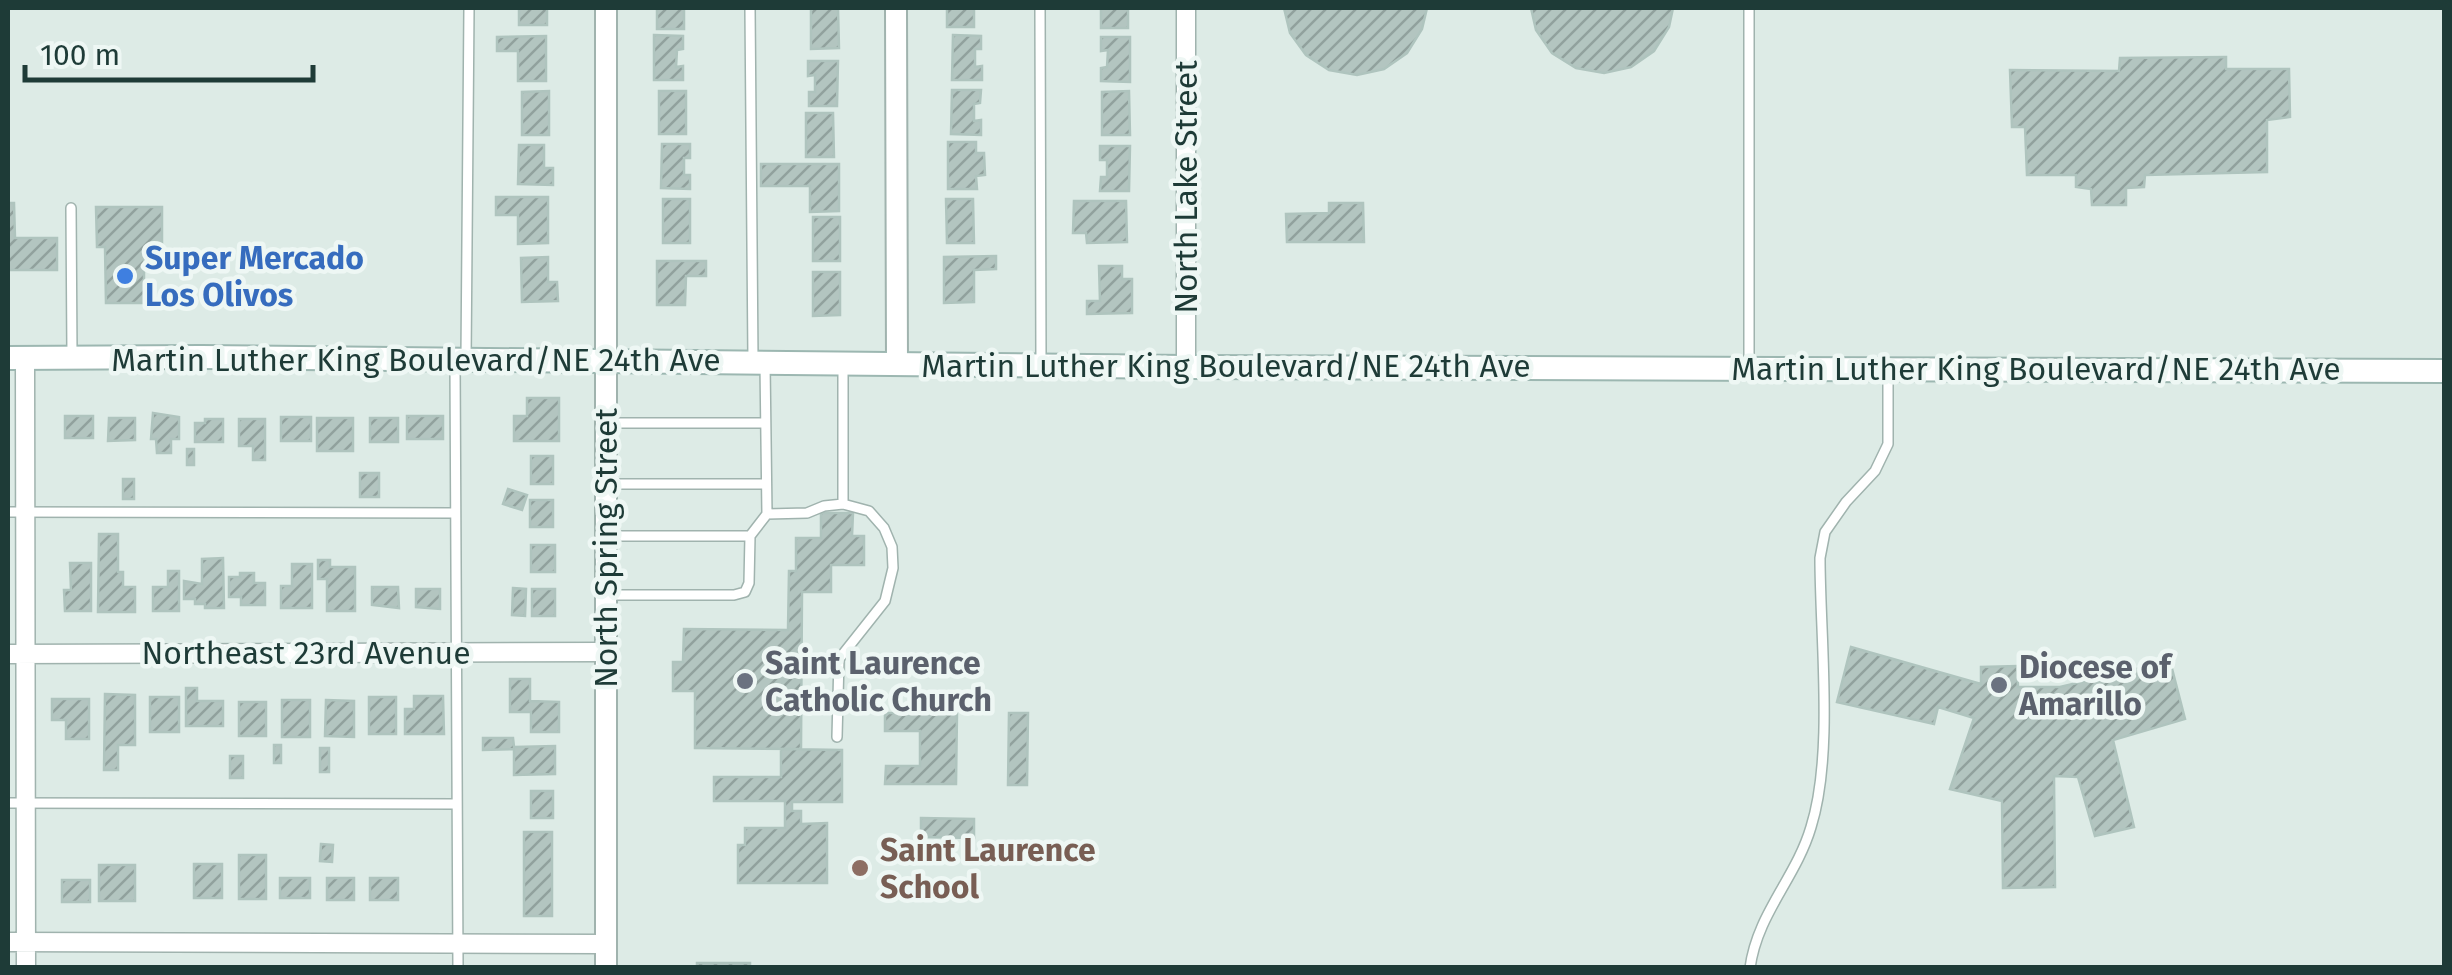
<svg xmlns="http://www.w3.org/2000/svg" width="2452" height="975" font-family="'Fira Sans',sans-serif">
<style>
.building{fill:url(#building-hatch);stroke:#afc4be;stroke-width:2.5}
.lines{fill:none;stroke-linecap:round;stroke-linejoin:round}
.service-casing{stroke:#a0b3ae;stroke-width:12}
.minor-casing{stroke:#a0b3ae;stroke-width:21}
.tertiary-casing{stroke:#a0b3ae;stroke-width:24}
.secondary-casing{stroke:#9cb7b1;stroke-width:26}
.service{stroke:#fff;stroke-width:9}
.minor{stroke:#fff;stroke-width:18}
.tertiary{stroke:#fff;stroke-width:20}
.secondary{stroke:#fff;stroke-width:22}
.shop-dot{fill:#3f7fe0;stroke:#eef7f4;stroke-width:4}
.worship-dot{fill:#6b7280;stroke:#eef7f4;stroke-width:4}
.education-dot{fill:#8d6e63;stroke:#eef7f4;stroke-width:4}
.labels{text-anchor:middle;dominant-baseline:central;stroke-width:9;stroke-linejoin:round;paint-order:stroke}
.street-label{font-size:32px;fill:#1e3b37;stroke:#eef7f4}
.shop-label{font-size:32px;font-weight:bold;fill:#366cbe;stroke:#eef7f4;text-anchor:start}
.worship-label{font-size:32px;font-weight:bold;fill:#5b616d;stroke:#eef7f4;text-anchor:start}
.education-label{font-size:32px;font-weight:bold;fill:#785e54;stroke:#eef7f4;text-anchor:start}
</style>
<defs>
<pattern id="building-hatch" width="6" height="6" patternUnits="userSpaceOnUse" patternTransform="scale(2.5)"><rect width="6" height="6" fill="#b3c5c0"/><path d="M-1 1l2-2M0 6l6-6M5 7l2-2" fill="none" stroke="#91a19d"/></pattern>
</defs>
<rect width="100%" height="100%" fill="#ddebe6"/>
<path class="building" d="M519 8H547V25H519Z
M657 8H684V29H657Z
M811 8H838L839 48 811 49Z
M947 8H974V27H947Z
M1101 8H1128V28H1101Z
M1284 8H1427L1422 29 1407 53 1384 69 1357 75 1329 70 1306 55 1290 33Z
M1531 8H1673L1669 27 1654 51 1631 67 1604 73 1576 68 1552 53 1536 30Z
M654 35 683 36V49L677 50 676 67 683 66V80H654Z
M953 35 981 36V49H975V67L982 66V80H952Z
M546 36V81H518V51H497V37Z
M1101 37H1130V82L1101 81V68L1107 67 1108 50 1101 51Z
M2226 57V69H2289L2290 117 2267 120V172L2145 175 2144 187 2126 188V205H2092L2091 189 2076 187V175H2027L2025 127H2012L2010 70 2119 71 2120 58Z
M808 61H838L837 106H809V92H815V75L808 76Z
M952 90H981L980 103 974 104V121L981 120V135L951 134Z
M549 91V135H522V92Z
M659 91H686V134H659Z
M1129 91 1130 135H1102V92Z
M806 113H833L834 157H806Z
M948 142H976V153H984L985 175 976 176 977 189H948Z
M662 144H690V158H684V175H690V189L661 188Z
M519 145H544V168H553V185L518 184Z
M1100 146H1130L1129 191H1100L1101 177H1107V160H1100Z
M761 164H839V211L810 212V186H761Z
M496 197H548V243L518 244V215H496Z
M663 199H690V243H663Z
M946 199H973L974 243H947Z
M1074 201H1126L1127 242 1087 243 1086 233H1073Z
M8 203H14L15 238H57V270H8Z
M1329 203H1363L1364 242H1287L1286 214 1329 213Z
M96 207H162V249L144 250V303H106L105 247H97Z
M813 217H840V261H813Z
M996 256V269L974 270V302L944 303V257Z
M548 257V282H557L558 301 522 302 521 258Z
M657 261H706V276H686L685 305H657Z
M1099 266H1122V279H1132V313L1087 314V301H1100Z
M813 272H840V315L813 316Z
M527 398H559V441H514V416H527Z
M153 413 179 417V439H171V453H157L156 439H151Z
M65 416H93V438H65Z
M407 416H443V439H407Z
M281 417H311V441H281Z
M109 418H135V440L108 441Z
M317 418H353V451H317Z
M370 418H398V442H370Z
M205 419H223V442H195V423H205Z
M239 419H265V460H253V446H239Z
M187 449H194V465H187Z
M531 456H553V484H531Z
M360 473H379V497H360Z
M123 479H134V499H123Z
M508 489 527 495 522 510 503 504Z
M530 500H553V527H530Z
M821 513H853L852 536H864V565H831V592H802L801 749 695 748V691H673V662H683L684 629 788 630 789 571H796V538H821Z
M99 534H118V572H123V587H135V612H98Z
M531 545H555V572H531Z
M223 558 224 608H205V604H195V599H184V581L202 584V559Z
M318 560H330V567H355V611H327V579H318Z
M70 563H91V611H65L64 590H71Z
M292 564H312V608H281V586H292Z
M168 571H179V611H153V587H168Z
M240 573H254V583H265V605H241V597H229V577H240Z
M372 587H398L399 608 372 605Z
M513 588 526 589 525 616 512 615Z
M416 589H440V609L416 607Z
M532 589H555V616H532Z
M1851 647 1981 684V667L2017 666 2018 687H2060L2170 661 2185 719 2113 740 2134 827 2095 836 2078 777 2054 776 2055 887 2003 888 2002 801 1950 789 1974 718 1938 707 1934 724 1837 702Z
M510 679H530V701L559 702V732H531V712H510Z
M186 688H197V701H223V726H186Z
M105 694 135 695V745H118V770H104Z
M414 696H443L444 734H405V709H414Z
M150 697H179V732H150Z
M369 697H396V734H369Z
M52 699H89V739H66V720H52Z
M282 700H310V737H282Z
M326 700 354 701V737L325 736Z
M239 702H266V736H239Z
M885 713H957L956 784H885L886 766H920V731H885Z
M1009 713H1028L1027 785H1008Z
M483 738H513L514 747 555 746V774L514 775V749L483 750Z
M274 745H281V763H274Z
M320 748H329V772H320Z
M781 749 842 750V802H792V811H801V824L827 823V883H738V845H745V828H785V801H714V777H781Z
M230 756H243V778H230Z
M531 791H553V818H531Z
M921 818 974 819V838L921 837Z
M524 832H552V916H524Z
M321 844 333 845 332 862 320 861Z
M239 855H266V899H239Z
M194 864H222V898H194Z
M99 865H135V901H99Z
M280 878H310V898H280Z
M327 878H354V900H327Z
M370 878H398V900H370Z
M62 880H90V902H62Z
M697 963H750V968H697Z"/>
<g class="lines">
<defs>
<path id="service" d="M750 8 753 360
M1040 8 1041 365
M1749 8V368
M71 208 72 355
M466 359 469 8
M455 362 458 968
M765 364 767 514 807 513 824 506 843 504V367
M607 423H765
M606 484H766
M8 512 455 513
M750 536 767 514
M606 595H734L745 592 749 583 750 536H609
M837 737 839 659 885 601 893 568 892 547 884 528 869 511 843 504
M8 803 457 804
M1750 968C1757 914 1796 878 1811 827 1834 754 1820 637 1820 558L1825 532 1846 502 1875 471 1888 444V372"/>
<path id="minor" d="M1186 8V367
M25 358 26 968
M8 654 605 652
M8 942 605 944"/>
<path id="tertiary" d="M606 8V968
M896 8 897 365"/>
<path id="secondary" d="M8 358 201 357 1186 367 2444 371"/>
</defs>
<use href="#service" class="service-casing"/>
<use href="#minor" class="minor-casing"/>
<use href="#tertiary" class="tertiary-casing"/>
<use href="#secondary" class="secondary-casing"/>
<use href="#service" class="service"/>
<use href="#minor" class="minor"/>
<use href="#tertiary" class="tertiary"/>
<use href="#secondary" class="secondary"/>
</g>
<circle class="shop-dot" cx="125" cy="276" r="10"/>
<g class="worship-dot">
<circle cx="745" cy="681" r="10"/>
<circle cx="1999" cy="685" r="10"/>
</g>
<circle class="education-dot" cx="860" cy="868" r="10"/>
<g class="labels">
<g class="street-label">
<text transform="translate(1186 187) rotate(-90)">North Lake Street</text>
<text x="416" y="360">Martin Luther King Boulevard/NE 24th Ave</text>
<text x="1226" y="366">Martin Luther King Boulevard/NE 24th Ave</text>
<text x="2036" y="369">Martin Luther King Boulevard/NE 24th Ave</text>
<text transform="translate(606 548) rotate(-90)">North Spring Street</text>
<text x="306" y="653">Northeast 23rd Avenue</text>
</g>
<g class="shop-label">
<text x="145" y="258">Super Mercado<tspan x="145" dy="37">Los Olivos</tspan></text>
</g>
<g class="worship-label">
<text x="765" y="663">Saint Laurence<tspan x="765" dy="37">Catholic Church</tspan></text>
<text x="2019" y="667">Diocese of<tspan x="2019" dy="37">Amarillo</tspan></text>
</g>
<g class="education-label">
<text x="880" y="850">Saint Laurence<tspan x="880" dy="37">School</tspan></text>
</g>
</g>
<rect width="2452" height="975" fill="none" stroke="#1e3b37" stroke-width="20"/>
<path d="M25 65v15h288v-15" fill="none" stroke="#1e3b37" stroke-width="5"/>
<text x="40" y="65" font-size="30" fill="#1e3b37" stroke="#eef7f4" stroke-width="8" paint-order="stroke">100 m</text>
</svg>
